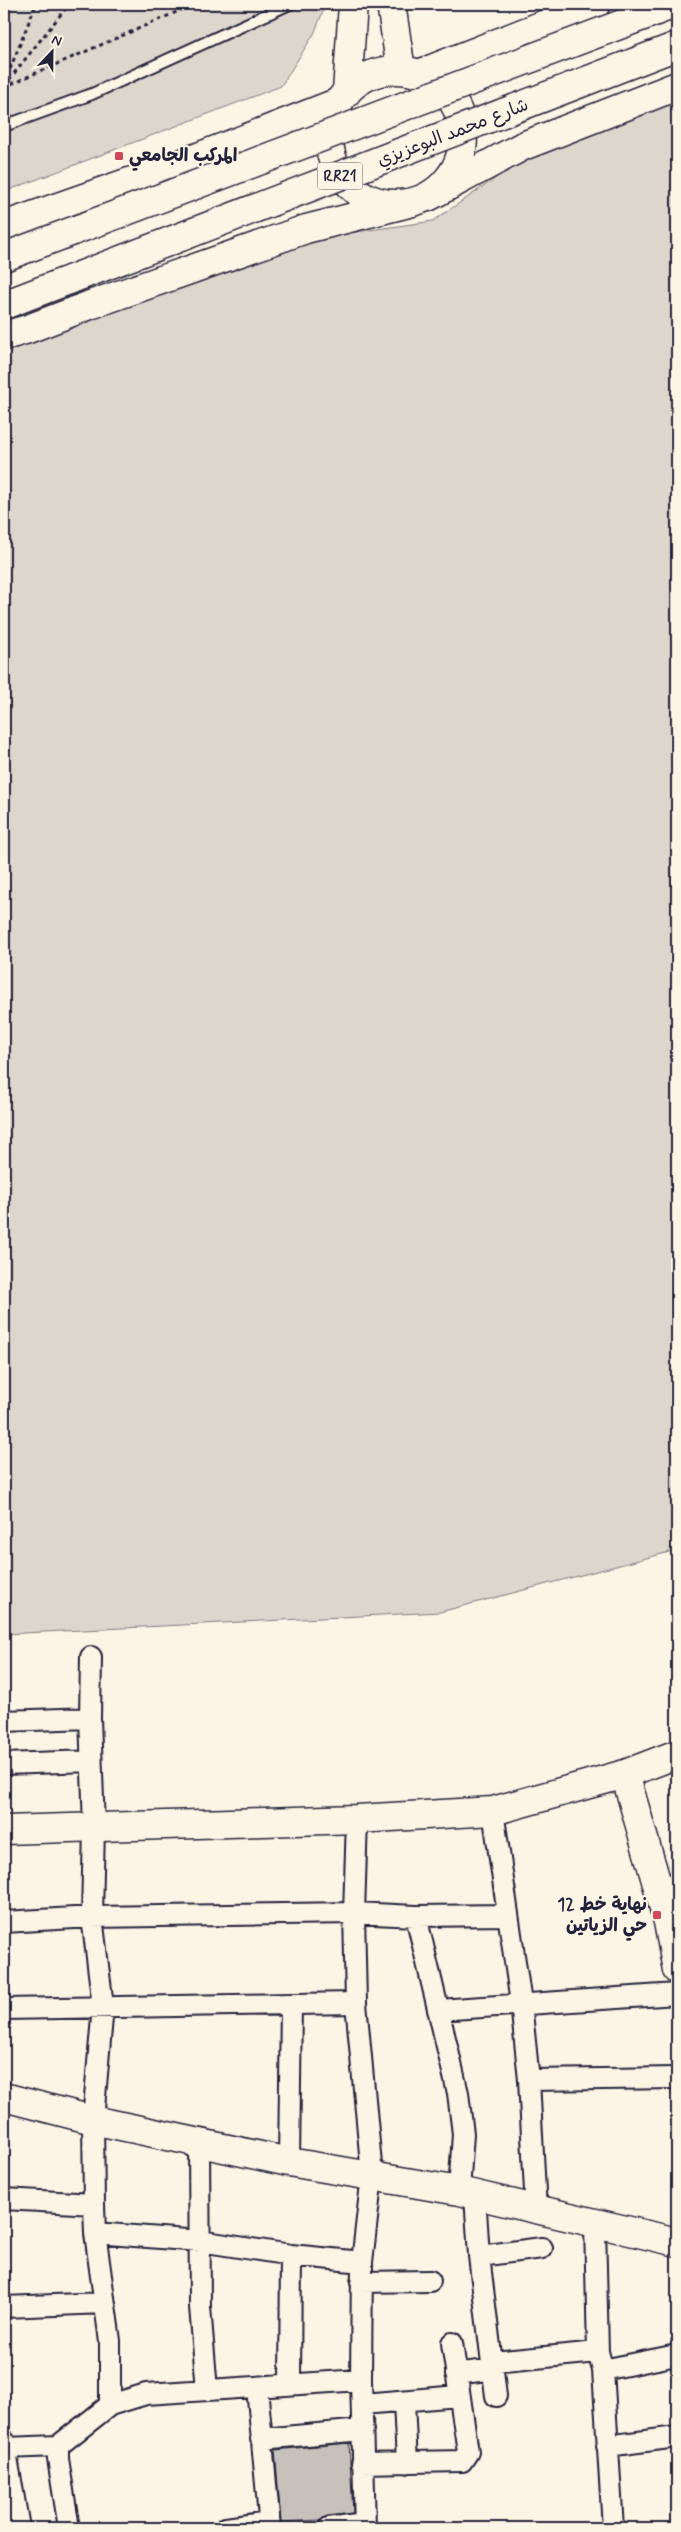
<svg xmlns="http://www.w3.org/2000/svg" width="681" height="2532" font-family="Mynerve,'Playpen Sans Arabic',sans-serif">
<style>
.green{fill:#dcd6cc;stroke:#7f7c84}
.building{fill:#c6c1bb;stroke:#22223b}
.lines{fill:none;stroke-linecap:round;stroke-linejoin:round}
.lane-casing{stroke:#22223b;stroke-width:14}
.street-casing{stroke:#22223b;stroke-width:24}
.secondary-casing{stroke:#22223b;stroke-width:31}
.highway-casing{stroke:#22223b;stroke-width:31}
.path{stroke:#22223b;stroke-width:3;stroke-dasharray:4 4;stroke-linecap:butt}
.lane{stroke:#fcf5e5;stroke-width:10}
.street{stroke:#fcf5e5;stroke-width:20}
.secondary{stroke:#fcf5e5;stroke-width:28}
.highway{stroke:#fcf5e5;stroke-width:28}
.highway-bridge-casing{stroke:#22223b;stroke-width:31;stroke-linecap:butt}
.highway-bridge{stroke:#fcf5e5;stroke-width:28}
.poi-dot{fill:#d1495b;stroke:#fcf5e5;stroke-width:2}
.labels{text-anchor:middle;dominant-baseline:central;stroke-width:4;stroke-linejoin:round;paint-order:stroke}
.shield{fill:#fcf5e5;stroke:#63616e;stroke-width:1}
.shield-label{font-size:16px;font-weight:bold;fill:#22223b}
.street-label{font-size:18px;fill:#22223b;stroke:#fcf5e5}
.poi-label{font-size:18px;font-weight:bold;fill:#22223b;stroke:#fcf5e5;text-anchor:start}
</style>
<rect width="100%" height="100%" fill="#fcf5e5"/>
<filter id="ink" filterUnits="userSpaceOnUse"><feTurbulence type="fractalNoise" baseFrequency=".02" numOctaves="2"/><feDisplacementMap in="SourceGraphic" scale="10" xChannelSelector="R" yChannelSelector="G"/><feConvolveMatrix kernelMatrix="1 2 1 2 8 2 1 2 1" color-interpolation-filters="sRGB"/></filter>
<g filter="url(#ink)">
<path class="green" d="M4 4H326L314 34 281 86 4 192Z
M677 102V1550L440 1612 4 1634V349L299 240 433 221 531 154Z"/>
<path class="building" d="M349 2443 353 2513 327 2516 321 2520 281 2522 275 2450Z"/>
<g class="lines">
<defs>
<path id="lane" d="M4 126 92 94 290 4"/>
<path id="street" d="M4 1721 90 1718
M4 1764 91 1761
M493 1811 521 2003 529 2080 536 2210
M357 1819 354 1913 356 2003 372 2175 362 2262 361 2380 365 2528
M416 1916 458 2093 463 2134 459 2191
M4 1922 92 1917 354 1913 416 1916 508 1915
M4 2009 356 2003
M438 2010 677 1994
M529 2080 677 2078
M199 2142 200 2307 207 2390
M289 2162 291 2005
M475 2195 479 2256 496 2396
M4 2199 94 2204
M595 2225 598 2352 603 2370 613 2528
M95 2233 200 2241 291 2255 362 2262
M479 2256 542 2248
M361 2282 430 2281
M4 2307 105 2303
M493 2362 598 2352
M603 2370 677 2355
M456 2374 494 2369
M290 2383 291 2255
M257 2387 270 2528
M404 2402 407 2463
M362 2404 459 2396
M110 2405 146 2394 361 2380
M261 2439 363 2430
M4 2440 19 2528
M607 2446 677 2437
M5 2448 58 2446
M362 2463 462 2461 468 2452 452 2343
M69 2528 58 2459V2446L110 2405V2341L95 2233 94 2204 93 2120 103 2006 92 1917 94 1827 90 1718 91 1657
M226 2528 269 2522
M329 2528 364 2523"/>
<path id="secondary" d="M391 4 401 70
M329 137a67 67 0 1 1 134 0a67 67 0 1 1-134 0Z
M347 92 353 4
M625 1774 668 1922 677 1970
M4 1830 357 1819 493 1811 625 1774 677 1754
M4 2097 93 2120 289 2162 459 2191 677 2242"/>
<path id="highway" d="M419 74 596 4
M428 197 523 146 677 86
M4 226 175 166 339 102
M4 336 28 329 90 305 306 229 409 203"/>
</defs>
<use href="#lane" class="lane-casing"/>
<use href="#street" class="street-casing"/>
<use href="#secondary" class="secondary-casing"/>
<use href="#highway" class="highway-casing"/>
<path class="path" d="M4 84 36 4
M4 86 69 4
M4 87 195 4"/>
<use href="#lane" class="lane"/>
<use href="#street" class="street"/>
<use href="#secondary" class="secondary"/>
<use href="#highway" class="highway"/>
<defs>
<path id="highway-bridge" d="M4 257 675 4
M4 305 677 46"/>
</defs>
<use href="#highway-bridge" class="highway-bridge-casing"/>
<use href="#highway-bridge" class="highway-bridge"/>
</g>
</g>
<g class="poi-dot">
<rect x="114" y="151" width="10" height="10" rx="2.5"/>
<rect x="652" y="1910" width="10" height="10" rx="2.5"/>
</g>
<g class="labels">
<rect class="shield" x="317.5" y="162.5" width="45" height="27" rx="4"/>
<g class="shield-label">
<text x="340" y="176">RR21</text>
</g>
<g class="street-label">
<text transform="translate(453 133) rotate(-21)">شارع محمد البوعزيزي</text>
</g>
<g class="poi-label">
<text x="129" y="156">المركب الجامعي</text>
<text x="647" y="1905" text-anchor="end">نهاية خط 12<tspan x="647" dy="21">حي الزياتين</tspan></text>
</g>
</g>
<rect width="681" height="2532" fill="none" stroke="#fcf5e5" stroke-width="20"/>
<rect x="10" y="10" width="661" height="2512" fill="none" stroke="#22223b" stroke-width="2" filter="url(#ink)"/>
<g transform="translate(52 52) rotate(22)" stroke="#fcf5e5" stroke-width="4" paint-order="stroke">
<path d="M0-4L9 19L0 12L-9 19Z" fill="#22223b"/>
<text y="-8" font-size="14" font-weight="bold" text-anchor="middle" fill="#22223b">N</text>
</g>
</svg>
